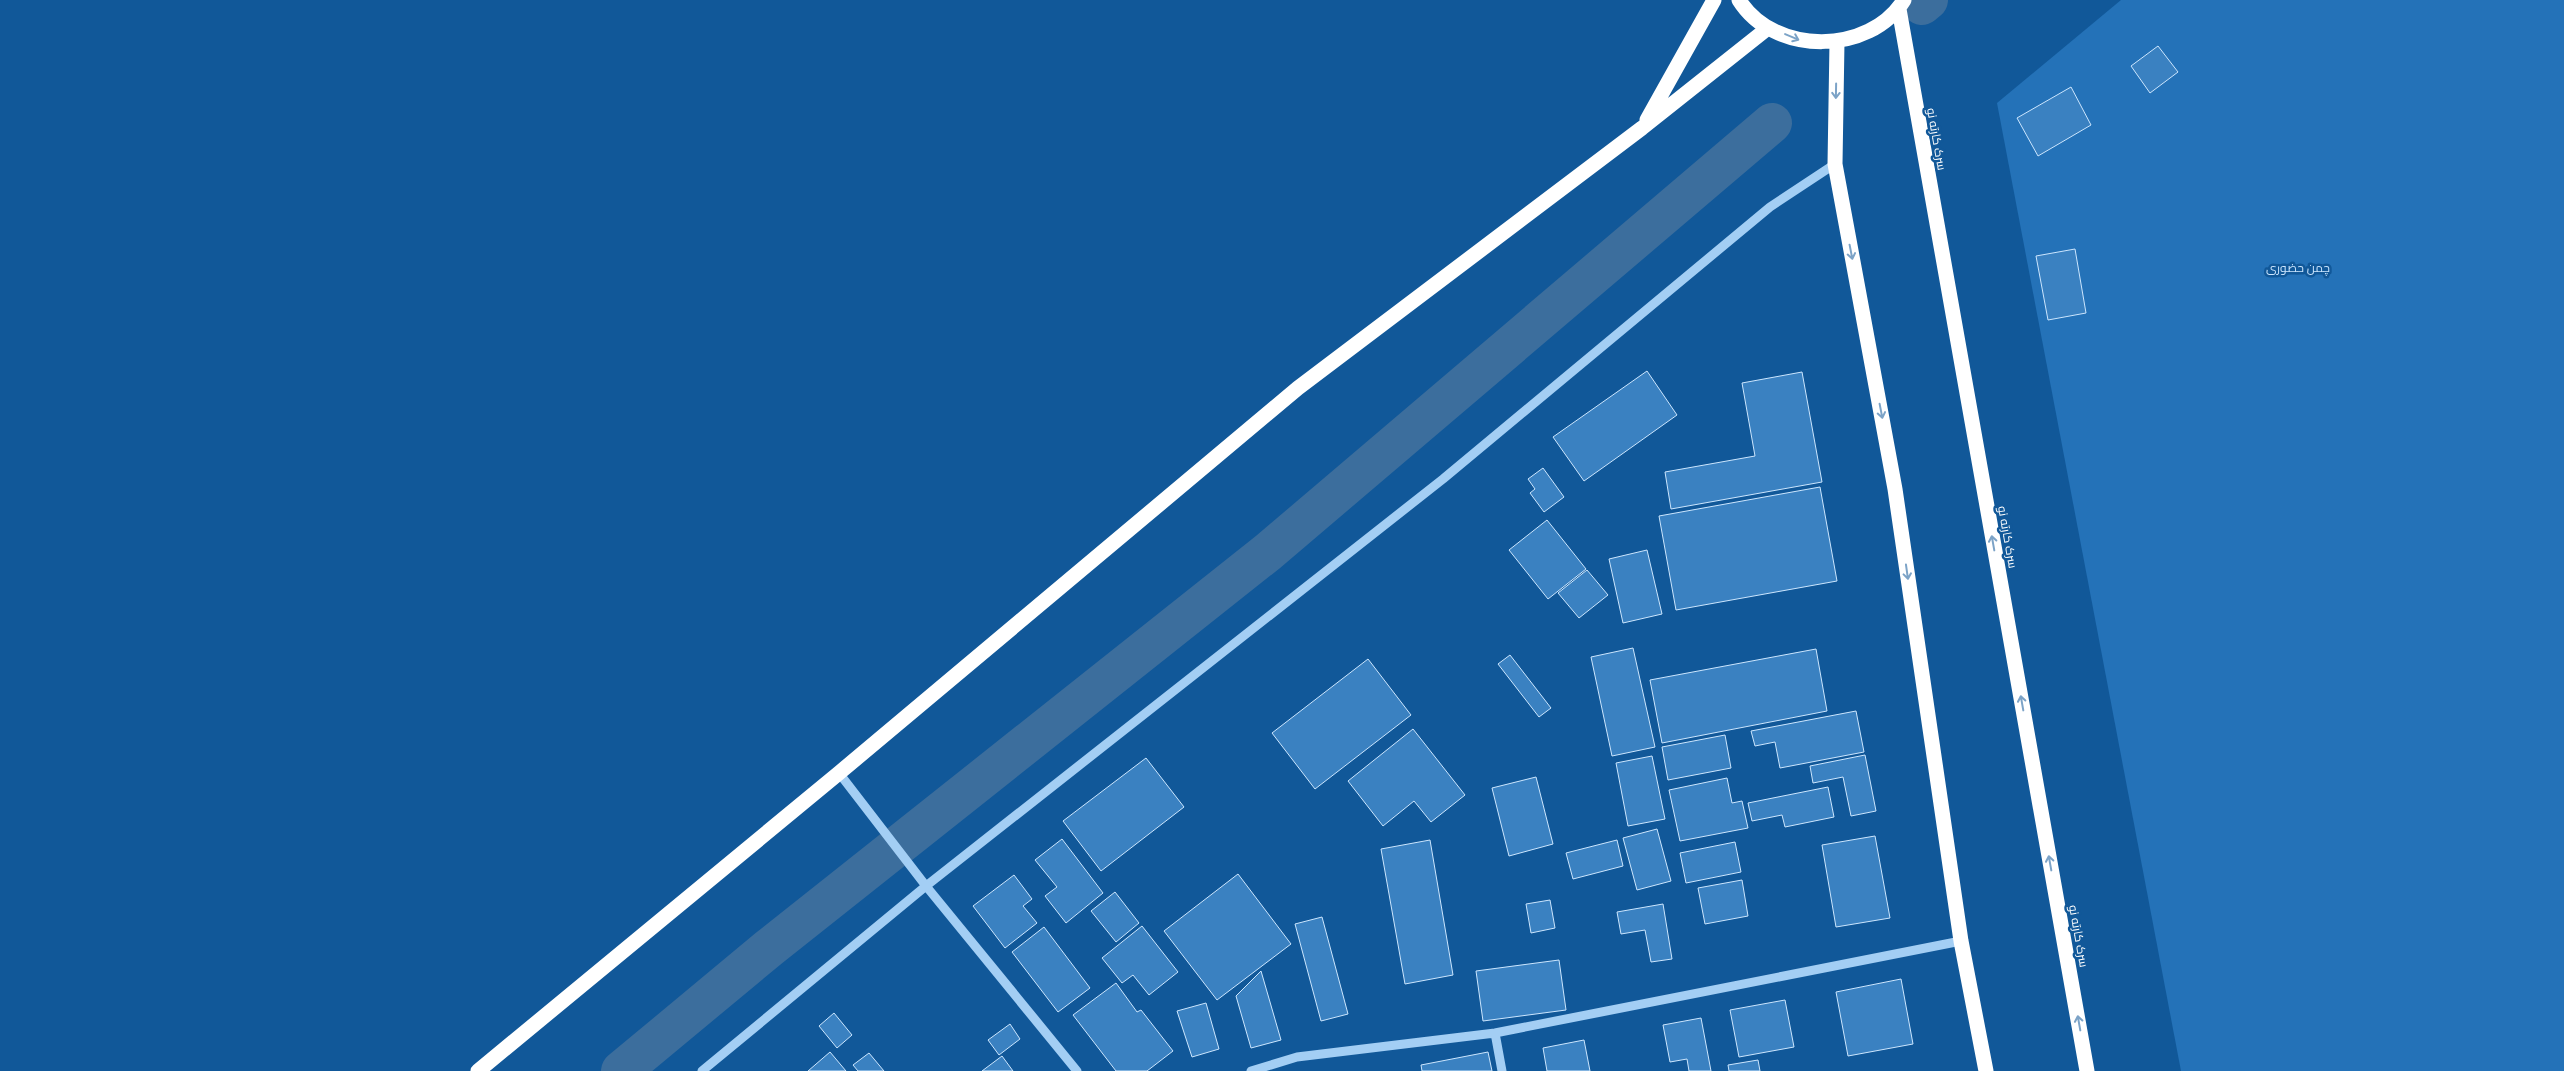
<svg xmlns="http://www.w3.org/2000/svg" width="2564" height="1071" font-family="'Golos Text',Cairo,sans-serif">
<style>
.green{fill:#2472b8}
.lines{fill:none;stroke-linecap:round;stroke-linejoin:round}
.canal{stroke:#3c6e9d;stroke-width:40}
.building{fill:#3a81c1;stroke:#cce6fe}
.minor{stroke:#a3cef4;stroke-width:9}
.highway{stroke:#fff;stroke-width:15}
.oneway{stroke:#7ca3c7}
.labels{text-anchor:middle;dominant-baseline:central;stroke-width:5;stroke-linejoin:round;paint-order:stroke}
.street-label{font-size:12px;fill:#fff;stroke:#115899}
.park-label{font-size:12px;fill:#cce6fe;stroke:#115899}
</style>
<rect width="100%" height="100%" fill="#115899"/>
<path class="green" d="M2121 0H2564V1071H2181L1997 103Z"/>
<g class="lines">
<path class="canal" d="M1922 5 1928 0
M621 1071 769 948 1268 552 1772 123"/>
</g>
<path class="building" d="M2158 46 2178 72 2150 93 2131 66Z
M2071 87 2091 125 2038 156 2017 118Z
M2075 249 2086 313 2048 320 2036 256Z
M1647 371 1677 415 1584 481 1553 437Z
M1802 372 1822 482 1671 509 1665 472 1755 456 1742 383Z
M1543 468 1564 497 1544 512 1530 493 1535 489 1528 479Z
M1820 487 1837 581 1676 610 1659 516Z
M1547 520 1586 569 1548 599 1509 550Z
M1647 550 1662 614 1623 623 1609 559Z
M1587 570 1608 595 1579 618 1558 593Z
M1633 648 1655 747 1612 756 1591 657Z
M1816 649 1827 711 1662 743 1650 680Z
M1510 655 1551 708 1539 717 1498 664Z
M1368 659 1411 715 1315 789 1272 733Z
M1856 711 1864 752 1780 768 1775 742 1755 746 1751 731Z
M1413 729 1465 795 1431 822 1414 801 1383 826 1348 781Z
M1725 735 1731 768 1668 780 1662 747Z
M1865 755 1876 811 1851 816 1843 777 1813 783 1810 766Z
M1652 756 1665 819 1628 826 1616 763Z
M1146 758 1184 807 1101 871 1063 821Z
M1536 777 1553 844 1509 856 1492 788Z
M1727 778 1732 803 1742 801 1748 828 1680 841 1669 790Z
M1828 787 1834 817 1785 827 1782 815 1752 821 1748 803Z
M1657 829 1671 881 1637 890 1623 838Z
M1875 836 1890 918 1836 927 1822 845Z
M1062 839 1103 893 1066 923 1045 896 1057 887 1035 860Z
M1430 840 1453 975 1405 984 1381 849Z
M1617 840 1623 866 1573 879 1566 853Z
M1735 842 1741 872 1686 883 1680 853Z
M1238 874 1291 944 1217 1000 1164 931Z
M1014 875 1032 899 1023 906 1037 923 1005 948 973 906Z
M1742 880 1748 916 1705 924 1698 888Z
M1115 892 1139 923 1116 942 1091 911Z
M1550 900 1555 928 1531 933 1526 904Z
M1663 904 1672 959 1651 962 1645 930 1621 934 1617 912Z
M1322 917 1348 1014 1321 1021 1295 924Z
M1142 926 1178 972 1149 995 1133 975 1122 983 1102 958Z
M1044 927 1090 988 1058 1012 1012 952Z
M1559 960 1566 1010 1483 1021 1476 971Z
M1261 971 1281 1040 1251 1048 1236 996Z
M1901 979 1913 1044 1848 1056 1836 992Z
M1116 983 1137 1012 1141 1010 1173 1051 1147 1071H1116L1073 1015Z
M1785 1000 1794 1047 1739 1057 1730 1010Z
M1206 1003 1219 1049 1192 1057 1177 1011Z
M834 1013 852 1035 837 1048 819 1026Z
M1701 1018 1711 1071H1689L1687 1059 1670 1062 1663 1025Z
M1010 1024 1020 1039 999 1055 988 1040Z
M1584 1040 1590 1071H1547L1543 1048Z
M830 1052 846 1071H808Z
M1488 1052 1492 1071H1422L1421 1065Z
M869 1053 884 1071H858L853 1065Z
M1002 1056 1013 1071H982Z
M1758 1060 1760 1071H1729L1728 1065Z"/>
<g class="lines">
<path class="minor" d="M839 773 926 886 1077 1071
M1495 1033 1502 1071
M702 1071 926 886 1443 479 1770 207 1835 164
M1251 1071 1297 1057 1495 1033 1961 941"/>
<path class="highway" d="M1739 0C1774 56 1870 55 1904 0
M1899 9 2087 1071
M1837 42 1835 164 1895 489 1961 941 1986 1071
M1647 120 1714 0
M478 1071 839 773 1298 388 1642 128 1768 28"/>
</g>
<defs><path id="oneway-shaft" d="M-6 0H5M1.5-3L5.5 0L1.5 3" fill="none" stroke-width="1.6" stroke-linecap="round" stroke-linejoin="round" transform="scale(1.25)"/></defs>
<g class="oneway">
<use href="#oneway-shaft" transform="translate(1792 37) rotate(23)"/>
<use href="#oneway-shaft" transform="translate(1836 91) rotate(91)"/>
<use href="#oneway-shaft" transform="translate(1851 252) rotate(79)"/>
<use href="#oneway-shaft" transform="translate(1881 411) rotate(79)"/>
<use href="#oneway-shaft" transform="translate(1993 543) rotate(-100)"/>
<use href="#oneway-shaft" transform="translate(1907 572) rotate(82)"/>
<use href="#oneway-shaft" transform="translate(2022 703) rotate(-100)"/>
<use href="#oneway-shaft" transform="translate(2050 863) rotate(-100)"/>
<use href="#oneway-shaft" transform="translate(2079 1023) rotate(-100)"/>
</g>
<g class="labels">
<g class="street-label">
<text transform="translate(1937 139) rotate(80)">سرک کارته نو</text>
<text transform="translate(2008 537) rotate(80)">سرک کارته نو</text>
<text transform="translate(2079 936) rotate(80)">سرک کارته نو</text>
</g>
<g class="park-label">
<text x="2298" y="267">چمن حضوری</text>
</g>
</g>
</svg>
